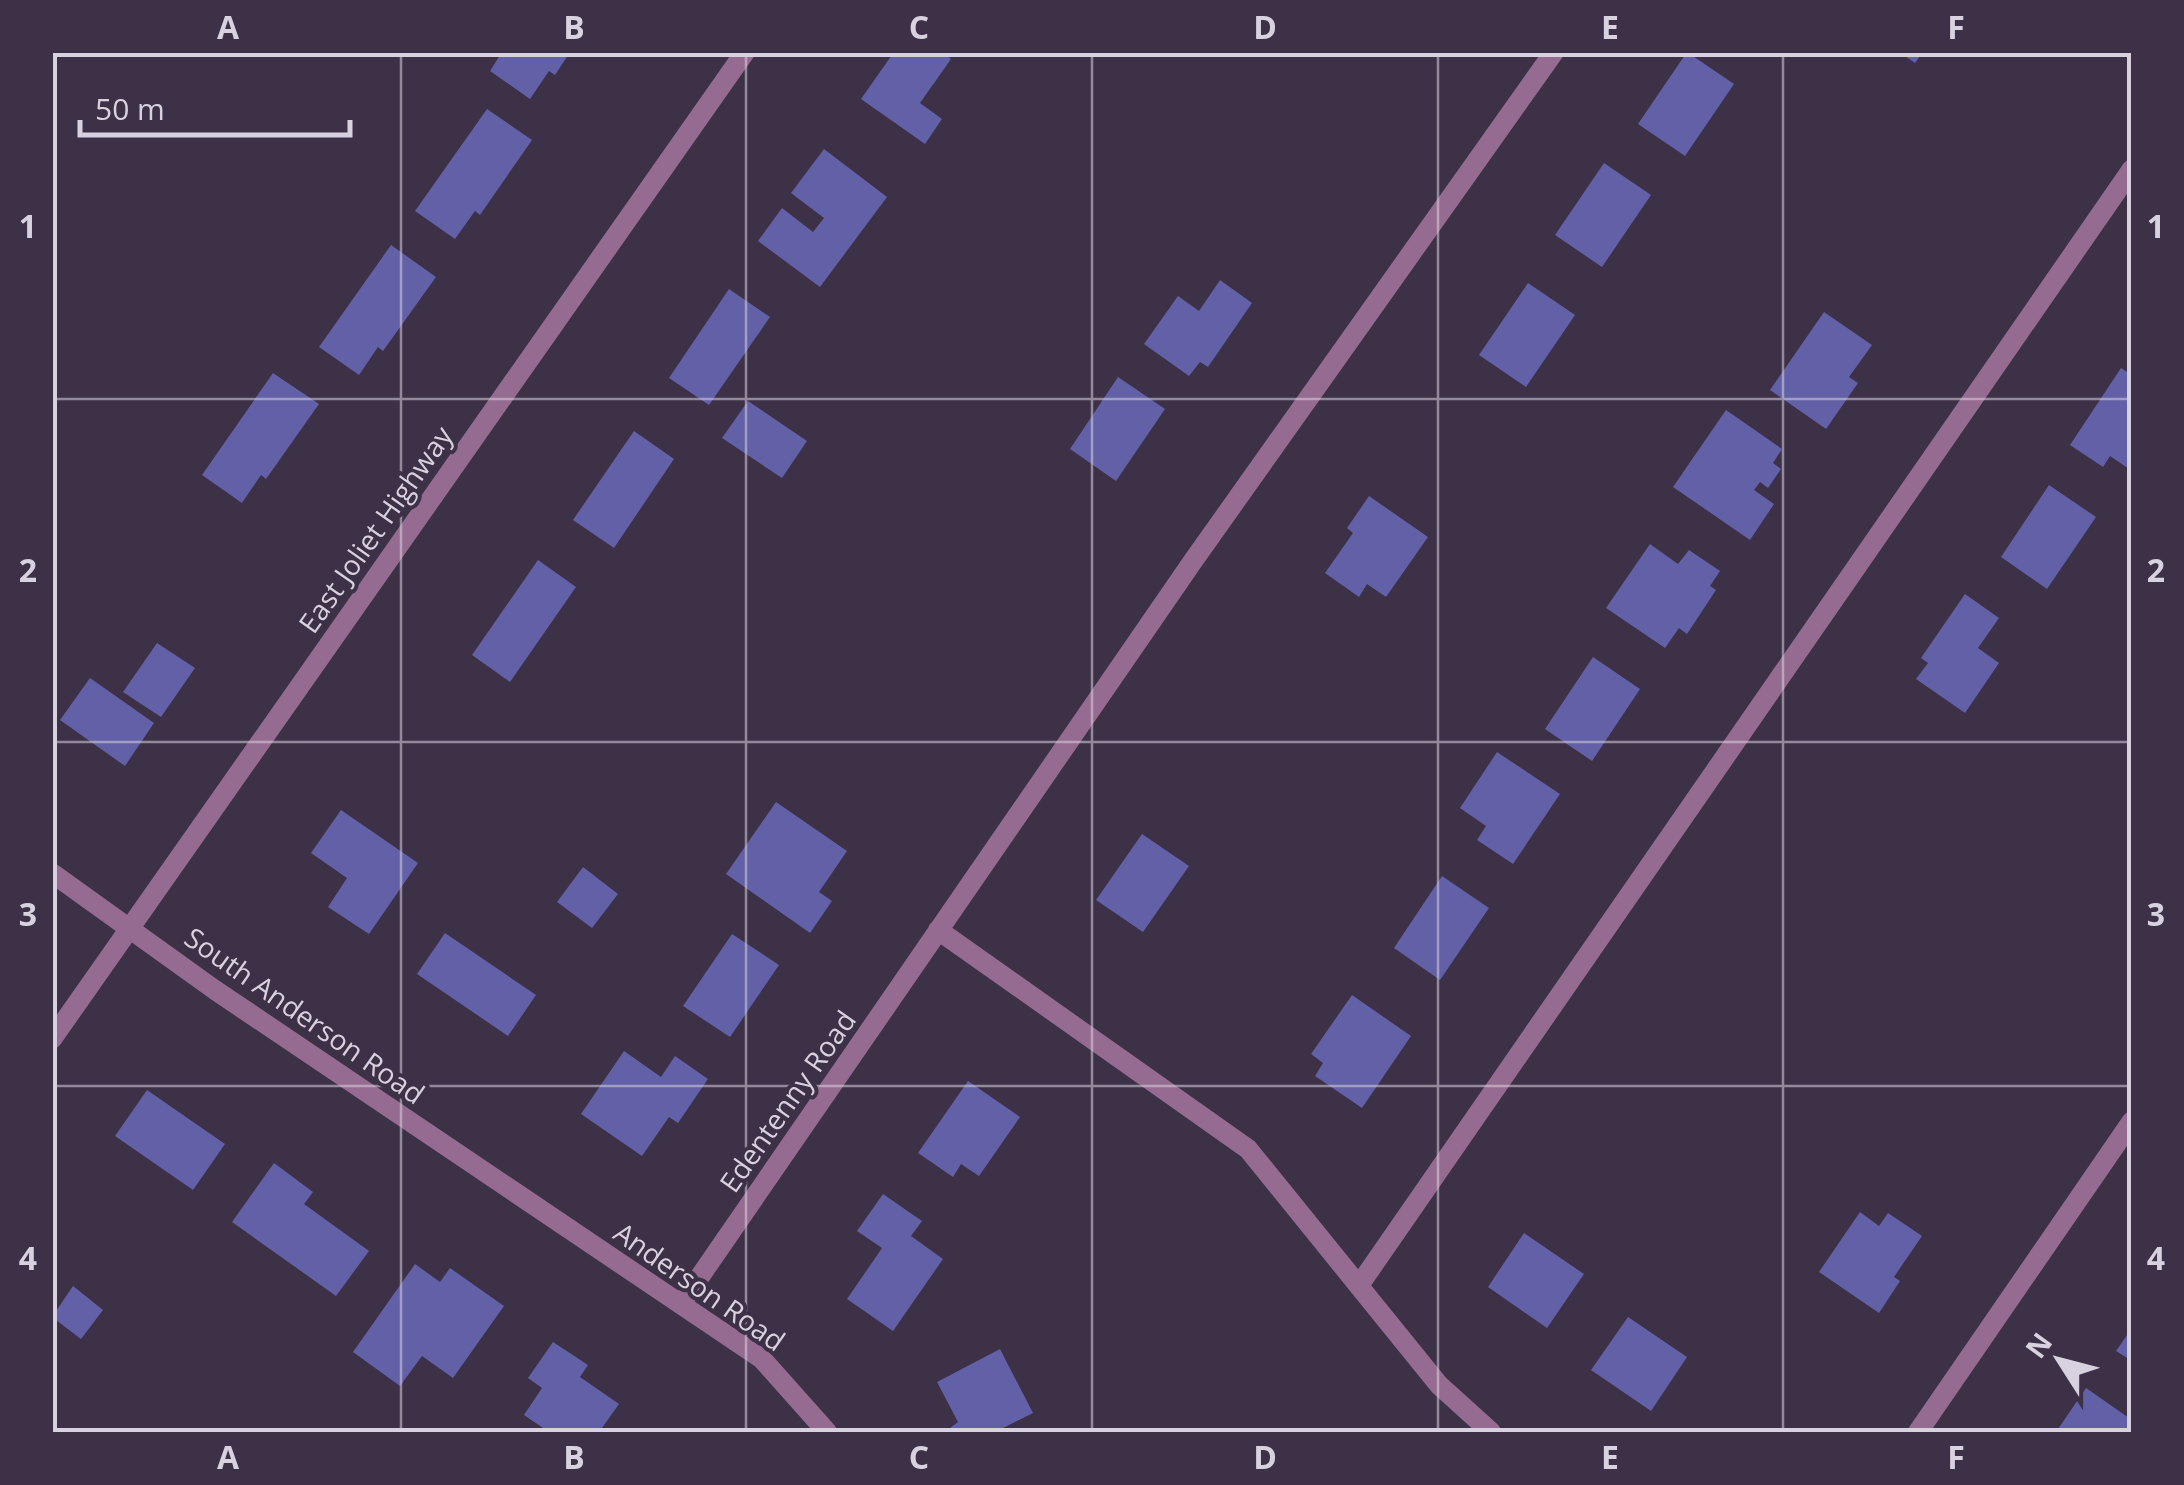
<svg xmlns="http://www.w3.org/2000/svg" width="2184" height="1485" font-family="'Open Sans',sans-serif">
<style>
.building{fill:#6260a7}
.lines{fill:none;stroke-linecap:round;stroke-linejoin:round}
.street{stroke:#966b91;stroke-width:20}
.grid{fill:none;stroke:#d8d1df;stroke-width:2.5;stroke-opacity:0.55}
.labels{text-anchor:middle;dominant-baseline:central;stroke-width:8;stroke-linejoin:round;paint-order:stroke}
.street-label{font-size:28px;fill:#d8d1df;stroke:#3d3148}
.neatline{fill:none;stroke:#d8d1df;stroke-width:4}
.grid-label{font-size:32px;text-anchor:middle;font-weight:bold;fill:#d8d1df}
</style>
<rect width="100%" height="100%" fill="#3d3148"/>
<path class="building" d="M502 52H570L555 75 549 71 530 99 490 71Z
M894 52H942L951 59 920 103 942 119 925 144 861 99Z
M1687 52 1734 84 1685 156 1638 124Z
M1899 52H1923L1915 63Z
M487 109 532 140 480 215 475 211 455 239 415 211Z
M824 149 887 197 820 287 758 241 782 208 813 232 824 218 791 193Z
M1604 163 1651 195 1602 267 1555 235Z
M391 245 436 277 383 351 378 347 359 375 319 347Z
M1220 280 1252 303 1208 367 1200 362 1189 376 1144 344 1178 296 1199 311Z
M1528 283 1575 315 1526 387 1479 355Z
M729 289 770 317 709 405 669 378Z
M1824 312 1872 345 1849 377 1858 383 1826 429 1770 390Z
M2121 368 2132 375V471L2110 456 2103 467 2070 445Z
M273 373 319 404 266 479 261 475 242 503 202 475Z
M1118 377 1165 409 1116 481 1070 449Z
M748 401 807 441 782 478 722 438Z
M1726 410 1782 449 1773 463 1781 469 1768 488 1760 482 1754 490 1774 504 1750 540 1673 487Z
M634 431 674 459 614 548 573 520Z
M2049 485 2096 517 2047 589 2001 557Z
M1369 496 1428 537 1386 597 1367 584 1359 597 1325 573 1353 533 1347 528Z
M1650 544 1678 564 1689 550 1720 571 1710 586 1716 590 1687 634 1679 628 1665 648 1606 608Z
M538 560 576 587 510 682 472 655Z
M1965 594 1999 618 1978 648 1999 663 1965 713 1916 679 1928 663 1921 658Z
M157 643 195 668 161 717 123 692Z
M1593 657 1640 689 1592 761 1545 729Z
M90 678 154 723 125 766 60 720Z
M1497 752 1560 794 1513 864 1477 840 1486 826 1460 808Z
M776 802 847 851 819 892 832 901 810 933 726 874Z
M341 810 418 863 369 934 328 907 347 878 311 853Z
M1142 834 1189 866 1143 932 1096 900Z
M583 867 618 894 592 928 557 902Z
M1442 876 1489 908 1440 980 1394 948Z
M445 933 536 995 508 1036 417 974Z
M732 934 779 965 730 1037 683 1006Z
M1352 995 1411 1036 1362 1108 1315 1076 1323 1063 1311 1054Z
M624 1051 661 1077 675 1056 708 1079 678 1123 669 1117 642 1156 581 1114Z
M968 1081 1020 1117 979 1176 961 1164 953 1177 918 1153Z
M147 1090 225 1144 193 1190 115 1136Z
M274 1163 313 1192 304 1204 369 1251 336 1296 232 1222Z
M883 1194 922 1221 911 1236 943 1259 893 1331 847 1299 882 1248 857 1231Z
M1860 1212 1879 1226 1888 1213 1922 1236 1894 1277 1900 1281 1879 1313 1819 1272Z
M1524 1233 1584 1274 1547 1328 1488 1287Z
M415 1264 440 1282 450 1268 504 1306 453 1378 422 1356 400 1386 353 1352Z
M73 1286 103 1310 81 1339 52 1317Z
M1628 1317 1687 1357 1651 1411 1591 1370Z
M2132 1328V1361L2116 1351Z
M553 1342 588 1365 580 1377 619 1404 599 1432H549L524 1415 542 1388 528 1378Z
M1000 1349 1033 1413 995 1432H945L958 1422 937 1382Z
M2086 1388 2132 1420V1432H2056Z"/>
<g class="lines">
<path class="street" d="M52 873 215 990 762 1359 827 1432
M938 930 1248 1149 1439 1385 1491 1432
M52 1039 745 52
M1360 1284 2132 169
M681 1304 1193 561 1554 52
M1918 1432 2132 1121"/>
</g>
<path class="grid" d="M401 52V1432M746 52V1432M1092 52V1432M1438 52V1432M1783 52V1432M52 399H2132M52 742H2132M52 1086H2132"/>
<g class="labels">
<g class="street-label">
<text transform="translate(375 529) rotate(-55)">East Joliet Highway</text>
<text transform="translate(305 1015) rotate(35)">South Anderson Road</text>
<text transform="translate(787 1101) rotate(-55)">Edentenny Road</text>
<text transform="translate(700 1286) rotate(35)">Anderson Road</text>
</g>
</g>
<rect width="2184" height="1485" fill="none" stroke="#3d3148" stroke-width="110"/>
<g transform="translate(2059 1360) rotate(306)" stroke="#3d3148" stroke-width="8" paint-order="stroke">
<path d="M0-8L18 38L0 25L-18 38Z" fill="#d8d1df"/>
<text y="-15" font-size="28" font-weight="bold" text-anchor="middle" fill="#d8d1df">N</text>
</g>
<path d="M80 120v15h270v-15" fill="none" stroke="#d8d1df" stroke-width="5"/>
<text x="95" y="120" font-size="30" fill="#d8d1df" stroke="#3d3148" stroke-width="8" paint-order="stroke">50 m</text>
<rect x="55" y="55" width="2074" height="1375" class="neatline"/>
<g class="grid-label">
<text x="228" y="39">A</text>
<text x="574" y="39">B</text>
<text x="919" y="39">C</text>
<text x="1265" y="39">D</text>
<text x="1610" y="39">E</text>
<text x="1956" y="39">F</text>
<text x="28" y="238">1</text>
<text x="2156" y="238">1</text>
<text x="28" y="582">2</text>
<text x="2156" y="582">2</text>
<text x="28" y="926">3</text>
<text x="2156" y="926">3</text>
<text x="28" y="1270">4</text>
<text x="2156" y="1270">4</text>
<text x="228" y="1469">A</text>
<text x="574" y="1469">B</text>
<text x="919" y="1469">C</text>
<text x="1265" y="1469">D</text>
<text x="1610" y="1469">E</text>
<text x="1956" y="1469">F</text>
</g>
</svg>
